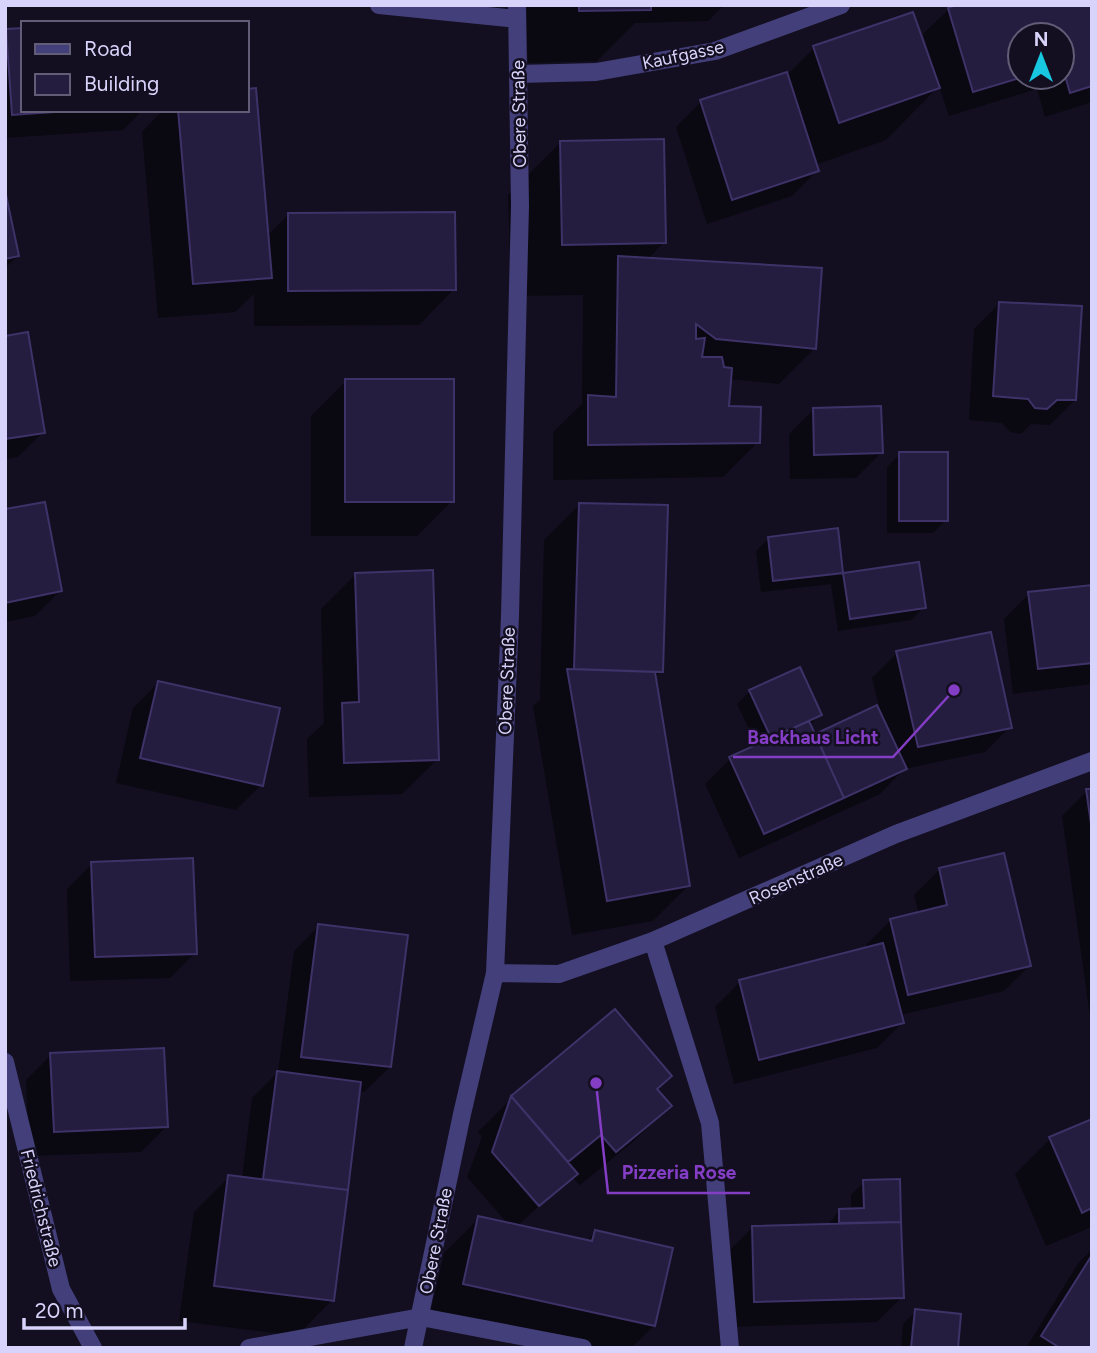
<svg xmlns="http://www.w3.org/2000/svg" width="1097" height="1353" font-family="Figtree,sans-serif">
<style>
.shadow{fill:#0007;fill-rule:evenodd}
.building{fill:#251d3f;stroke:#3e3268;stroke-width:2}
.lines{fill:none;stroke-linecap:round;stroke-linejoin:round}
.lane{stroke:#433f7a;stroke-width:18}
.street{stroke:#433f7a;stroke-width:18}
.labels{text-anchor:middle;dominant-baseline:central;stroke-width:5;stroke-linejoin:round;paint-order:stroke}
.street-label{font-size:18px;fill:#d8d3fa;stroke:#130f20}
.leader{fill:none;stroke:#843dc5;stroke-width:2.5}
.callout-dot{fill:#843dc5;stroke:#130f20;stroke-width:2.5}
.callout-label{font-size:19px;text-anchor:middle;font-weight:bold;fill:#843dc5;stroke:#130f20;stroke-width:5;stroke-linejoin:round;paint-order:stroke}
</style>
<rect width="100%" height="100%" fill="#130f20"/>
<path class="shadow" d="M526 5H724L708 21 635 23 597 61 528 63Z
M1092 5V102L1045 117 1037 89 949 116 939 86 886 140 815 165 817 171 792 196 707 224 676 127 701 102 788 74 814 48 931 58 923 34 949 9ZM1020 35H1062V77H1020Z
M6 31 23 110H143L123 130 5 138Z
M254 90 267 236 288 215 454 289 419 325 254 326V294L235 312 158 318 142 132 163 110H247V91Z
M560 143 664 242 647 260 814 349 779 384 729 379 727 408 758 442 723 477 553 480V432L582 404 583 295 511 296 508 195Z
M5 199 18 256 5 268Z
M999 304 1075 400 1050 425 1031 424 1021 434 1010 432 1002 423 969 420 974 329Z
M5 338 43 432 18 457 5 459Z
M346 381 452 501 417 536H311V416Z
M814 409 881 453 856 478 790 479 789 434Z
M900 454 946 520 933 533H887V467Z
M580 504 661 671 654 679 688 886 653 921 572 935 533 706 540 700 544 540Z
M5 511 60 591 35 616 5 622Z
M836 530 841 575 917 564 924 607 911 620 838 631 831 584 761 592 756 551 769 538Z
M356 574 438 759 402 794 309 797 307 739 324 723 321 609Z
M1092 586V684L1013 694 1004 619 1029 594Z
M897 653 1010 727 985 752 904 769 880 794 739 858 705 784 730 759 757 746 737 704 750 691 820 715 809 726 814 736 879 707 872 678Z
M158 683 261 785 236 810 116 783 133 708Z
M1092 790V1031L1062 816 1087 791Z
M92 864 195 953 170 978 70 981 67 889Z
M939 870 1029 966 1004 991 900 1015 902 1023 877 1048 734 1084 715 1007 740 982 867 949 866 945 891 920 919 914 914 895Z
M319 926 390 1067 364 1092 358 1091 332 1300 297 1336 179 1321 194 1212 229 1177 242 1178 252 1098 278 1072 294 951Z
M51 1055 166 1127 141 1152 29 1156 26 1080Z
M656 1090 669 1106 634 1141 580 1185 572 1177 517 1226 586 1242 595 1232 654 1326 631 1348H559L429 1319 444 1253 479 1218 508 1224 467 1177 482 1137 478 1132 513 1097Z
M1092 1121V1227L1046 1246 1015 1174 1050 1139Z
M898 1181 902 1297 877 1322 730 1327 727 1253 752 1228 827 1226 839 1211 851 1210V1195L864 1182Z
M1092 1250V1348H1026L1079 1262Z
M916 1311 956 1348H901L903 1324Z"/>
<path class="building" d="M579 5H651V10L579 11Z
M956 5H1092V86L1070 93 1062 65V35H1020V77H1023L973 92 948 8Z
M913 12 940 88 839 123 813 46Z
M23 28V110H84L12 115 6 29Z
M787 72 819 171 732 200 700 100Z
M256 88 272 278 193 284 178 110H247V89Z
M664 139 666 243 562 245 560 141Z
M5 190 19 256 5 259Z
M455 212 456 290 288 291V213Z
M618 256 822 268 816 349 716 339 696 324V339L705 338 702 357H722L724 367 732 368 729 406 761 407 760 443 588 445V395L616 397Z
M999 302 1082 306 1076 400H1057L1047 409 1035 408 1028 399 993 396Z
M28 332 45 433 5 439V336Z
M345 379H454V502H345Z
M881 406 883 453 814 455 813 408Z
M899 452H948V521H899Z
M45 502 62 591 5 603V509Z
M579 503 668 505 663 672 574 669Z
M838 528 843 573 773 581 768 537Z
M919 562 926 608 850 619 843 573Z
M433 570 439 760 344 763 342 703 359 702 355 573Z
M1092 585V663L1038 669 1028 592Z
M991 632 1012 728 918 747 896 651Z
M800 667 822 715 771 738 749 690Z
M567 669 655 672 690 886 607 901Z
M158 681 280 708 263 786 140 758Z
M877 705 907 769 844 798 815 734Z
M809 721 844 798 764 834 729 757Z
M1086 789H1092V831Z
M1004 853 1031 966 908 995 890 919 947 905 939 868Z
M193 858 197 954 95 957 91 862Z
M318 924 408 935 391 1067 301 1057Z
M883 943 904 1023 759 1060 739 980Z
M615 1009 672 1076 657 1089 672 1106 616 1152 601 1135 568 1162 511 1096Z
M164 1048 168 1127 54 1132 50 1053Z
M277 1071 361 1082 348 1190 263 1179Z
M511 1096 578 1174 539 1206 492 1152Z
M1092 1119V1208L1082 1213 1049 1137Z
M228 1175 348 1190 334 1301 214 1286Z
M900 1179 901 1222 839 1223V1209L864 1208 863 1180Z
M478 1216 592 1241 595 1230 673 1248 655 1326 463 1284Z
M901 1222 904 1298 754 1302 752 1226Z
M1092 1255V1348H1060L1041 1336Z
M915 1309 961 1314 958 1348H911Z"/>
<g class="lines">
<path class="lane" d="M653 941 710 1123 730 1348"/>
<path class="street" d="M379 5 517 19
M519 74 596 72 715 51 841 5
M495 973 559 974 653 941 896 834 1092 761
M5 1062 61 1289 93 1348
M249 1348 421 1317 583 1348
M413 1348 462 1114 495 973 510 616 520 206 517 5"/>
</g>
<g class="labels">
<g class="street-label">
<text transform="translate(683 55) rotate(-12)">Kaufgasse</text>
<text transform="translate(519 114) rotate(-91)">Obere Straße</text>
<text transform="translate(507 681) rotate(-88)">Obere Straße</text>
<text transform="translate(796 879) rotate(-24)">Rosenstraße</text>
<text transform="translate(41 1208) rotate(76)">Friedrichstraße</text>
<text transform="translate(436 1241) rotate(-79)">Obere Straße</text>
</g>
</g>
<path class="leader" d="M954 690L893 757H733M596 1083L608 1193H750"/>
<g class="callout-dot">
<circle cx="954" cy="690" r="7"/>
<circle cx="596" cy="1083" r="7"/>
</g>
<g class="callout-label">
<text x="813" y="744">Backhaus Licht</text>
<text x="679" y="1179">Pizzeria Rose</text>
</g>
<rect width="1097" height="1353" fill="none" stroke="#d8d3fa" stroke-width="14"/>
<rect x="21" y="21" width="228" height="91" fill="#130f20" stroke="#625d77" stroke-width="2"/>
<rect x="35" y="44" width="35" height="10" fill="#433f7a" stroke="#625d77" stroke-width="2"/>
<text x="84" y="56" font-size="21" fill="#d8d3fa">Road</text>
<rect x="35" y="74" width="35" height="21" fill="#251d3f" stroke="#625d77" stroke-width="2"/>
<text x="84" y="91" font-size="21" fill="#d8d3fa">Building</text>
<g transform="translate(1041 56)"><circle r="33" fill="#130f20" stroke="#625d77" stroke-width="2"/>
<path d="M0-5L12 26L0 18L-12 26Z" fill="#18c8e1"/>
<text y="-10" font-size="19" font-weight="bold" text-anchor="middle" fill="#d8d3fa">N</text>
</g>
<path d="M24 1318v10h161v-10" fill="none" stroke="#d8d3fa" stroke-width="3.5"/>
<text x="35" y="1318" font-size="21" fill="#d8d3fa" stroke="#130f20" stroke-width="5" paint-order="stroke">20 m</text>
</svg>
